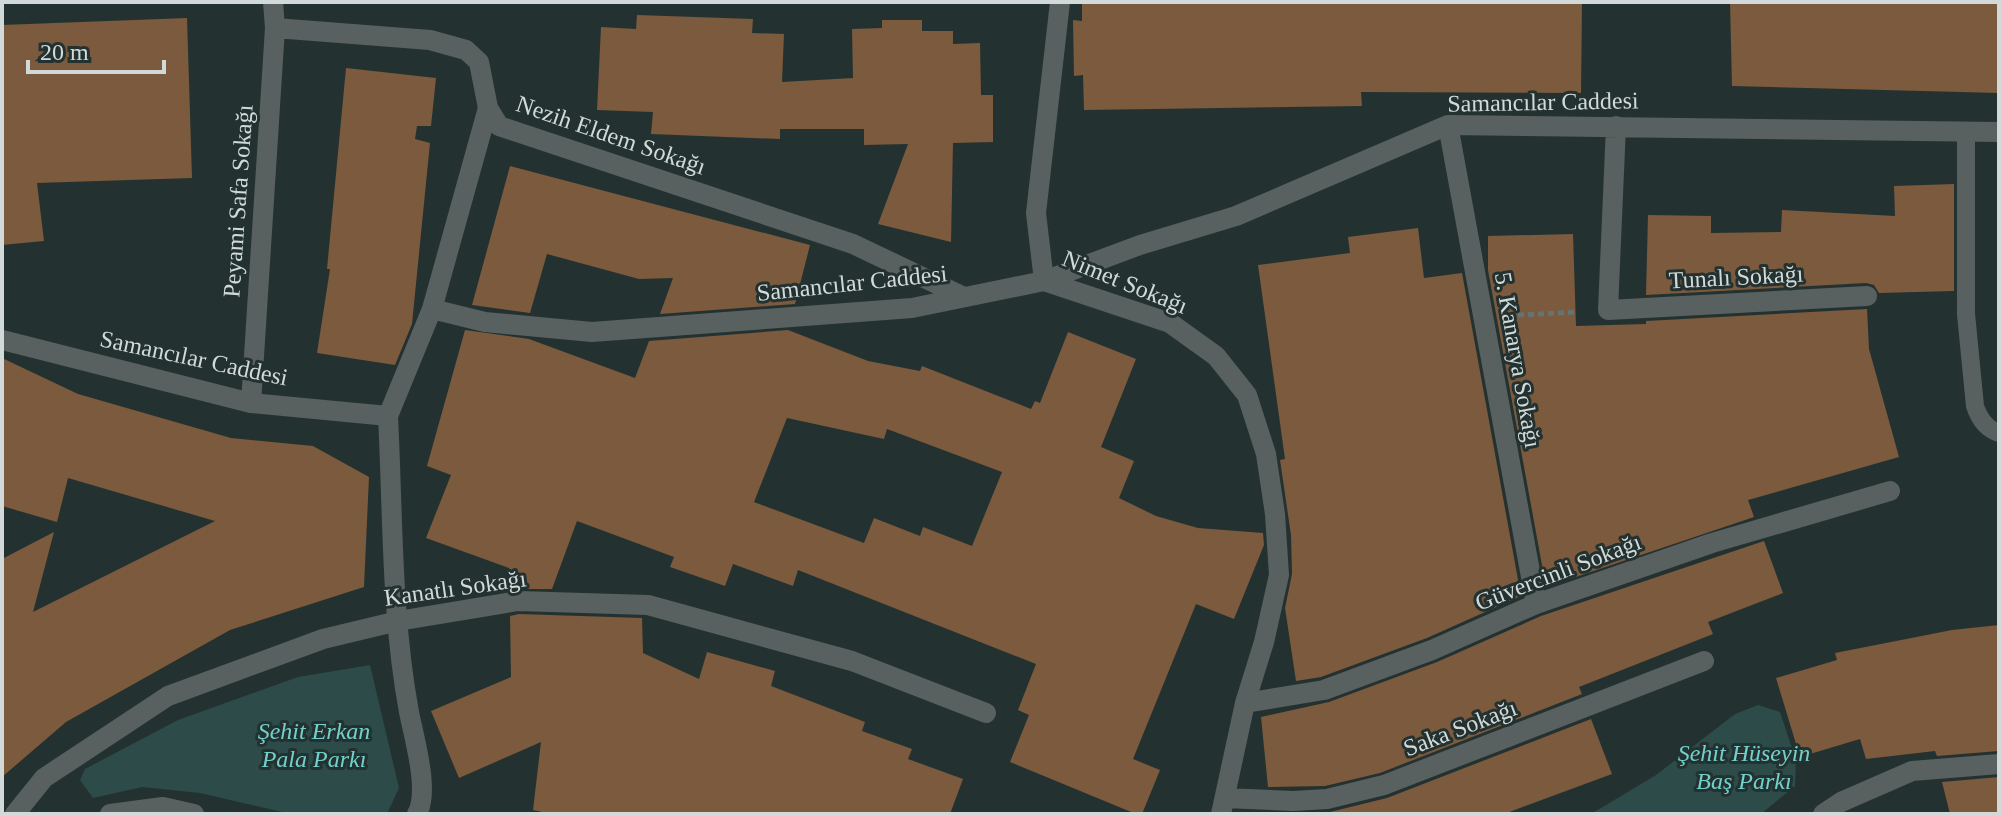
<svg xmlns="http://www.w3.org/2000/svg" width="2001" height="816" font-family="'Times New Roman',serif">
<style>
.green{fill:#2c4b49}
.building{fill:#7b5a3d;fill-rule:evenodd}
.lines{fill:none;stroke-linecap:round;stroke-linejoin:round}
.path{stroke:#667372;stroke-width:5;stroke-dasharray:6 4;stroke-linecap:butt}
.lane{stroke:#596060;stroke-width:18}
.street{stroke:#596060;stroke-width:20}
.labels{text-anchor:middle;dominant-baseline:central;stroke-width:6;stroke-linejoin:round;paint-order:stroke}
.street-label{font-size:24px;fill:#d1dad9;stroke:#233231}
.park-label{font-size:24px;font-style:italic;fill:#72d1cc;stroke:#233231}
</style>
<rect width="100%" height="100%" fill="#233231"/>
<path class="green" d="M370 665 399 788 387 814H291L200 793 142 787 93 798 80 780 85 769 178 720 298 677Z
M1758 705 1780 712 1796 760 1795 786 1761 814H1591L1656 775 1735 714Z"/>
<path class="building" d="M1082 2H1582L1581 93 1361 92 1362 106 1084 110 1083 75 1074 76 1073 20 1082 21Z
M1730 2H1999V93L1732 86Z
M637 15 753 19 752 33 784 34 782 82 853 78 852 29 882 28V20H922V31H953V44L980 43 981 95H993V142L953 143 951 242 878 224 908 144 864 145V129H780V139L651 134 653 112 597 110 601 27 636 29Z
M187 18 192 178 37 183 44 241 2 245V25Z
M346 68 436 78 431 126H417L415 139 430 143 412 324 395 365 317 353 330 269H327Z
M510 166 810 245 795 304 660 314 673 278 639 279 547 254 530 313 472 305Z
M1954 184V291L1879 293 1874 285 1866 283 1646 295 1648 215 1711 216V233L1781 232 1782 210 1895 216 1894 186Z
M1418 228 1424 278 1462 273 1521 596 1427 638 1321 677 1296 681 1285 608 1292 574 1291 535 1280 460 1285 459 1258 265 1350 253 1348 237Z
M1573 234 1576 326 1646 324V321L1867 309 1869 349 1899 457 1748 500 1754 517 1546 587 1488 270V236Z
M465 330 529 339 635 378 649 341 788 330 868 361 920 371 922 366 1031 409 1035 401 1040 403 1068 332 1136 359 1101 447 1134 461 1119 498 1156 516 1198 528 1263 533 1264 545 1234 619 1196 604 1133 759 1160 770 1142 814H1136L1010 762 1029 715 1018 710 1036 664 798 570 793 586 733 564 725 586 670 567 674 557 577 521 552 589H510L509 568 426 538 451 475 427 466ZM787 418 884 439 887 429 1002 472 972 546 923 527 920 536 874 518 864 543 754 502Z
M2 358 78 394 231 438 313 446 369 477 364 587 230 630 66 722 2 777V559L54 532 33 612 215 521 68 478 57 522 2 506Z
M1764 541 1783 593 1708 622 1713 634 1579 687 1582 694 1380 773 1325 786 1268 787 1261 717 1329 702 1437 662 1541 616Z
M519 614 642 618 643 653 699 679 707 652 775 671 771 686 865 722 862 731 912 749 908 759 963 779 950 814H551L533 810 541 742 459 778 431 711 511 677 510 616Z
M1999 625V751L1937 756 1935 751 1866 759 1860 739 1800 757 1776 678 1837 660 1835 653 1952 630Z
M1591 719 1612 774 1504 814H1293L1330 812 1387 798Z
M1999 777V814H1950L1942 782Z"/>
<g class="lines">
<path class="path" d="M1518 315 1576 312"/>
<path class="lane" d="M1966 132V314L1975 406C1979 418 1986 429 1999 433"/>
<path class="street" d="M1060 2 1036 213 1044 281 1170 323 1216 356 1247 395 1266 454 1275 514 1279 575 1264 642 1245 703 1221 814
M275 28 430 40 466 50 479 62 488 108 499 126 853 244 964 297
M1448 125 1536 604
M1616 126 1608 310 1867 296
M432 309 488 108
M2 340 251 403 388 416 432 309 485 322 592 332 912 308 1044 281 1140 245 1236 216 1448 125 1999 132
M251 403 275 28 273 2
M388 416C393 514 391 615 409 712 414 738 430 791 417 814
M1245 703 1324 690 1432 650 1536 604 1712 543 1890 491
M1225 798 1293 801 1327 799 1384 785 1704 661
M15 814 44 778 168 696 323 639 398 621 518 601 648 605 852 661 986 713
M110 814 163 807 194 814
M1823 814 1841 802 1912 771 1999 764"/>
</g>
<g class="labels">
<g class="street-label">
<text transform="translate(1543 102) rotate(-1)">Samancılar Caddesi</text>
<text transform="translate(611 135) rotate(19)">Nezih Eldem Sokağı</text>
<text transform="translate(238 201) rotate(-86)">Peyami Safa Sokağı</text>
<text transform="translate(1736 277) rotate(-3)">Tunalı Sokağı</text>
<text transform="translate(1125 282) rotate(22)">Nimet Sokağı</text>
<text transform="translate(852 283) rotate(-6)">Samancılar Caddesi</text>
<text transform="translate(194 358) rotate(12)">Samancılar Caddesi</text>
<text transform="translate(1518 360) rotate(80)">5. Kanarya Sokağı</text>
<text transform="translate(1558 572) rotate(-21)">Güvercinli Sokağı</text>
<text transform="translate(455 588) rotate(-8)">Kanatlı Sokağı</text>
<text transform="translate(1460 728) rotate(-21)">Saka Sokağı</text>
</g>
<g class="park-label">
<text x="314" y="731">Şehit Erkan<tspan x="314" dy="28">Pala Parkı</tspan></text>
<text x="1744" y="753">Şehit Hüseyin<tspan x="1744" dy="28">Baş Parkı</tspan></text>
</g>
</g>
<rect width="2001" height="816" fill="none" stroke="#d1dad9" stroke-width="8"/>
<path d="M28 60v12h136v-12" fill="none" stroke="#d1dad9" stroke-width="4"/>
<text x="40" y="60" font-size="24" fill="#d1dad9" stroke="#233231" stroke-width="6" paint-order="stroke">20 m</text>
</svg>
